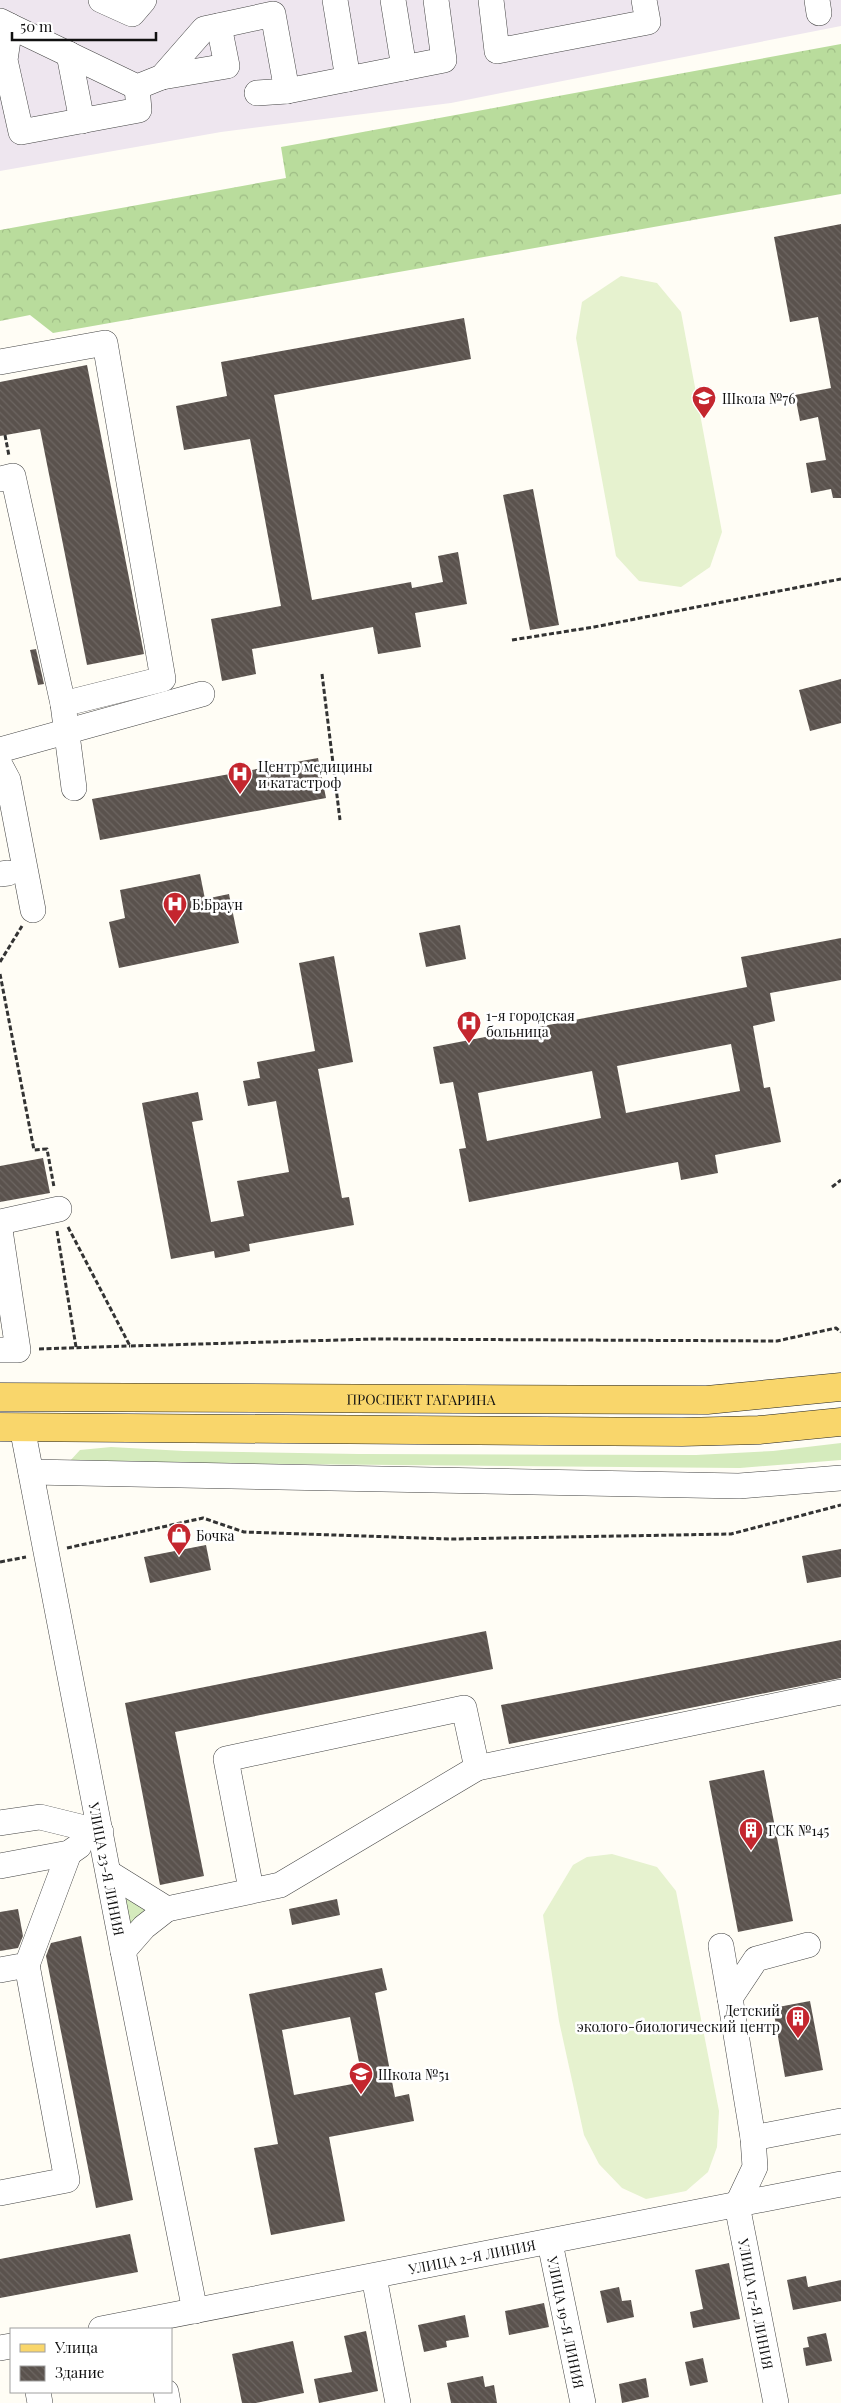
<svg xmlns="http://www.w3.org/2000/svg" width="841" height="2403" font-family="'Playfair Display',serif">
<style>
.industrial{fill:#eee6ef}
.grass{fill:#d5ebbd}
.forest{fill:url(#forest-crowns)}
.pitch{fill:#e6f2cf}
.building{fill:url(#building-back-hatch);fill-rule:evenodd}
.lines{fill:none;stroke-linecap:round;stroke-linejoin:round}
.minor-casing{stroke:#444;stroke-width:26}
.major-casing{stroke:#222;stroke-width:29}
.path{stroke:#333;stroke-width:3;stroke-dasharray:5 2.5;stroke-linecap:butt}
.minor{stroke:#fff;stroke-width:25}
.major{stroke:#f9d66b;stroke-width:28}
.labels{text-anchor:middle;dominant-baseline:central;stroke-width:5;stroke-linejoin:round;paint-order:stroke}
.poi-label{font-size:14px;fill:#111;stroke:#fff;text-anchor:start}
.street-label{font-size:14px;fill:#111;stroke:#fff}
</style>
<defs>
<pattern id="forest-crowns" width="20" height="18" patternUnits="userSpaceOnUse" patternTransform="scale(1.25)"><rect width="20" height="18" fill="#b9dc9c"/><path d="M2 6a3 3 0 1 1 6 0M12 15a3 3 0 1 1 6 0" fill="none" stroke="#9ebc85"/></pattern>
<pattern id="building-back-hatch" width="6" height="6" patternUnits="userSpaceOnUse" patternTransform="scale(1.25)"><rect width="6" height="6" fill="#5a524d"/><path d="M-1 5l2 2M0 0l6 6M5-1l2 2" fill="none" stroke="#6d6662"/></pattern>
</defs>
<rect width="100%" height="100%" fill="#fffdf5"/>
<path class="industrial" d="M0 0H841V26L451 103 221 132 0 171Z"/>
<path class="grass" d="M841 1443V1460L740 1468 69 1462 80 1450 111 1447 184 1451 359 1454 696 1455 773 1451Z
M123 1896 151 1912 129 1930Z"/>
<path class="forest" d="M841 44V194L53 333 30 315 0 321V230L286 178 281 147Z"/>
<path class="pitch" d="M621 276 657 283 681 312 722 532 710 567 681 587 639 581 616 556 576 338 582 302Z
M612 1854 657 1867 676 1891 719 2111 717 2147 708 2172 686 2191 646 2199 622 2188 599 2164 584 2135 559 2021 543 1915 573 1865 587 1857Z"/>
<path class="building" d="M841 224V498H833L831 489 811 493 806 463 826 460 818 417 800 421 795 395 831 388 818 317 790 322 774 237Z
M464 318 471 359 274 395 312 600 411 582 412 588 443 582 438 556 458 552 467 604 415 613 421 647 378 654 373 627 252 649 256 674 222 681 211 619 281 606 250 439 184 450 176 406 227 396 221 362Z
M87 365 144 654 87 665 40 429 0 436V382Z
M533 489 559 625 530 630 503 495Z
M36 649 44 684 38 685 30 650Z
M841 679V723L810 731 799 690Z
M318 758 326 798 100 840 92 799Z
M200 874 205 899 229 894 239 943 119 968 109 922 125 918 120 890Z
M460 925 466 959 426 967 419 933Z
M841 938V980L770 993 775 1021 753 1026 764 1088 770 1087 781 1142 715 1155 718 1173 681 1180 678 1162 469 1202 459 1149 466 1148 453 1082 440 1084 433 1047 747 987 741 957ZM731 1044 740 1091 626 1113 617 1066ZM592 1071 601 1118 487 1141 478 1093Z
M334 956 353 1062 318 1069 342 1198 349 1197 354 1225 249 1244 250 1251 215 1258 214 1251 171 1259 142 1103 198 1092 203 1120 192 1122 211 1222 244 1216 237 1181 289 1172 276 1101 248 1106 243 1081 260 1078 257 1062 315 1051 299 963Z
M43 1158 50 1193 0 1202V1166Z
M206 1545 211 1570 150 1583 144 1557Z
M841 1549V1577L807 1583 802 1556Z
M486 1631 493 1669 175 1732 204 1876 160 1885 125 1703Z
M841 1640V1678L509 1744 501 1705Z
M764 1770 793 1921 738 1932 709 1781Z
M337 1899 340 1915 292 1925 289 1909Z
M18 1909 23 1936 18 1948 0 1951V1912Z
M81 1936 133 2200 96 2208 46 1956 51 1943Z
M382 1968 387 1990 375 1993 395 2097 409 2094 414 2121 329 2137 345 2221 271 2235 254 2148 278 2144 249 1994ZM350 2017 363 2082 294 2095 282 2030Z
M810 2001 823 2070 785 2077 773 2008Z
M130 2234 138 2272 0 2298V2259Z
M729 2263 740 2319 693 2328 690 2312 703 2309 695 2270Z
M806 2276 808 2287 841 2280V2301L793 2310 787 2280Z
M619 2287 622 2301 631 2300 634 2317 607 2323 600 2291Z
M544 2303 549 2327 509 2335 505 2311Z
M465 2315 469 2337 446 2341 447 2347 424 2352 418 2325Z
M366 2331 378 2391 319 2403 314 2379 352 2372 344 2336Z
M826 2333 832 2361 806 2366 803 2348 809 2347 807 2337Z
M293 2341 304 2393 256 2403H242L232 2354Z
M703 2358 708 2382 690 2386 685 2362Z
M483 2376 485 2387 494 2385 497 2403H451L447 2383Z
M646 2378 649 2397 622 2403 619 2384Z"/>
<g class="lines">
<defs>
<g id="minor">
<path d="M101 0 132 14 144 0"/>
<path d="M335 0 348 79"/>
<path d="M393 0 404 68"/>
<path d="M491 0 497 51 648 22 644 0"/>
<path d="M817 0 819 13"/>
<path d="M0 21 10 26 5 60 21 132 139 110 137 87"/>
<path d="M10 26 137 87 162 77 204 29 273 14 287 91 444 60 436 0"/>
<path d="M69 54 82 121"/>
<path d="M162 77 227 66 219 26"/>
<path d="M257 93 287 91"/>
<path d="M0 362 105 343 163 679 63 704"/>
<path d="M0 479 13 476 63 704 74 788"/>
<path d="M0 750 202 694"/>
<path d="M0 765 8 780 33 910"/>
<path d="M0 874 8 873"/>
<path d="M0 1222 59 1209"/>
<path d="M0 1230 18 1350H0"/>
<path id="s1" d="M22 1427 123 1951 195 2311"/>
<path d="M31 1472 739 1486 841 1478"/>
<path d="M477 1768 841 1692"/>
<path d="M0 1823 40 1817 101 1832"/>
<path d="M0 1866 69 1853 79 1846"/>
<path d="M109 1873 167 1909 280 1885 477 1768 464 1708 226 1759 251 1889"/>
<path d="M721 1946 730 1998"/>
<path d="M123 1951 144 1927 167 1909"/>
<path d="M0 1970 27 1965 69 1853"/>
<path d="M753 2138 841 2121"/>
<path d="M0 2193 67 2180 27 1965"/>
<path id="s2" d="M550 2243 583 2403"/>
<path d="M374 2277 398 2403"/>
<path id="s3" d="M101 2329 841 2184"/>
<path d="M0 2348 11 2346"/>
<path d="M38 2392 40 2403"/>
<path d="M166 2392 168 2403"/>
<path d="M776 2403 737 2205 755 2167 753 2138 730 1998 756 1959 808 1945"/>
</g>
<g id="major">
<path id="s4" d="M0 1397 707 1400 841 1387"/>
<path d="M0 1427 682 1432 759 1430 841 1422"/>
</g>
</defs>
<use href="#minor" class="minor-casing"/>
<use href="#major" class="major-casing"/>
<path class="path" d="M5 435 9 456
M512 640 594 627 841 579
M322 674 340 820
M0 962 22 926
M0 974 34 1150 47 1149 54 1187
M832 1187 841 1180
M68 1227 130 1346 374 1339 777 1341 836 1328 841 1332
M57 1231 76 1347
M39 1349 130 1346
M67 1548 203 1518 244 1532 452 1539 731 1534 841 1505
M0 1562 26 1557"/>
<use href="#minor" class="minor"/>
<use href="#major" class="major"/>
</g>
<defs>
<symbol id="school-pin" viewBox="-11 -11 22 30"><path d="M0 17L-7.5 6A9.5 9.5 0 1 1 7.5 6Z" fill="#c4262e" stroke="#fff"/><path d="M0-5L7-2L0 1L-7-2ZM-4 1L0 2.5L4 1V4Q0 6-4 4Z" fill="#fff"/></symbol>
<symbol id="hospital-pin" viewBox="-11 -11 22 30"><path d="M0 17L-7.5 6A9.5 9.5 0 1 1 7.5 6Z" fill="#c4262e" stroke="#fff"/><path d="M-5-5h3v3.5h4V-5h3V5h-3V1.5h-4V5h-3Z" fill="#fff"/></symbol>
<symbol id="shop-pin" viewBox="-11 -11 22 30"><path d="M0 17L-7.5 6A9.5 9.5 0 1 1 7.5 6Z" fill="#c4262e" stroke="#fff"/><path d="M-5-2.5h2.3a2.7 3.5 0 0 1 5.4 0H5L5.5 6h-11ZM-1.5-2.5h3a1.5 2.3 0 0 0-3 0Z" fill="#fff"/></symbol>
<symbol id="building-pin" viewBox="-11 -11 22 30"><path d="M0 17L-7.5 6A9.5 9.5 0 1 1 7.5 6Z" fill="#c4262e" stroke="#fff"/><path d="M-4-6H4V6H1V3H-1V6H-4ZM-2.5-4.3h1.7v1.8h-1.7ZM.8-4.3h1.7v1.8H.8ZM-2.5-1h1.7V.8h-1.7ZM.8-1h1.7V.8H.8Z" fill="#fff"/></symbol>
</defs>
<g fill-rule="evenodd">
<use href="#school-pin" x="690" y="384" width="28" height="38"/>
<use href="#hospital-pin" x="226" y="760" width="28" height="38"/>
<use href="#hospital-pin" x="161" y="890" width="28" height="38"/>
<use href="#hospital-pin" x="455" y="1009" width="28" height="38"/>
<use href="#shop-pin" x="165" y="1521" width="28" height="38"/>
<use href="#building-pin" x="737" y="1816" width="28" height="38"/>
<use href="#building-pin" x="784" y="2004" width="28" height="38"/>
<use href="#school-pin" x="347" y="2060" width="28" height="38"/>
</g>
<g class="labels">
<g class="poi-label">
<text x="722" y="398">Школа №76</text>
<text x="258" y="766">Центр медицины<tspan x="258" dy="16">и катастроф</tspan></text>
<text x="192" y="904">Б.Браун</text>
<text x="486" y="1015">1-я городская<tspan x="486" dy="16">больница</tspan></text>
<text x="196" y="1535">Бочка</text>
<text x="768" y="1830">ГСК №145</text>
<text x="780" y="2010" text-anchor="end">Детский<tspan x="780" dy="16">эколого-биологический центр</tspan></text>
<text x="378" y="2074">Школа №51</text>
</g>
<g class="street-label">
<text stroke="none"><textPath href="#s4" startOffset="421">ПРОСПЕКТ ГАГАРИНА</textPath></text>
<text stroke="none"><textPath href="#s1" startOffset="450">УЛИЦА 23-Я ЛИНИЯ</textPath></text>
<text stroke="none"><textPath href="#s3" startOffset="378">УЛИЦА 2-Я ЛИНИЯ</textPath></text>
<text transform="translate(756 2304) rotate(79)">УЛИЦА 17-Я ЛИНИЯ</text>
<text stroke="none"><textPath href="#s2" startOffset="81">УЛИЦА 19-Я ЛИНИЯ</textPath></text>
</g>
</g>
<rect x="10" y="2328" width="162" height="65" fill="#ffffff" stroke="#a0a0a0"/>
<rect x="20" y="2344" width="25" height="8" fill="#f9d66b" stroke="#a0a0a0"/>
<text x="55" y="2353" font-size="15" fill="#111111">Улица</text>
<rect x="20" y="2366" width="25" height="15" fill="url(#building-back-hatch)" stroke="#a0a0a0"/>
<text x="55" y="2378" font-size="15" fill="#111111">Здание</text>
<path d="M12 32v8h144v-8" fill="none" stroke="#111111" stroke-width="2.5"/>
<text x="20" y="32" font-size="15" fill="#111111" stroke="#ffffff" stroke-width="4" paint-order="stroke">50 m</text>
</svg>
